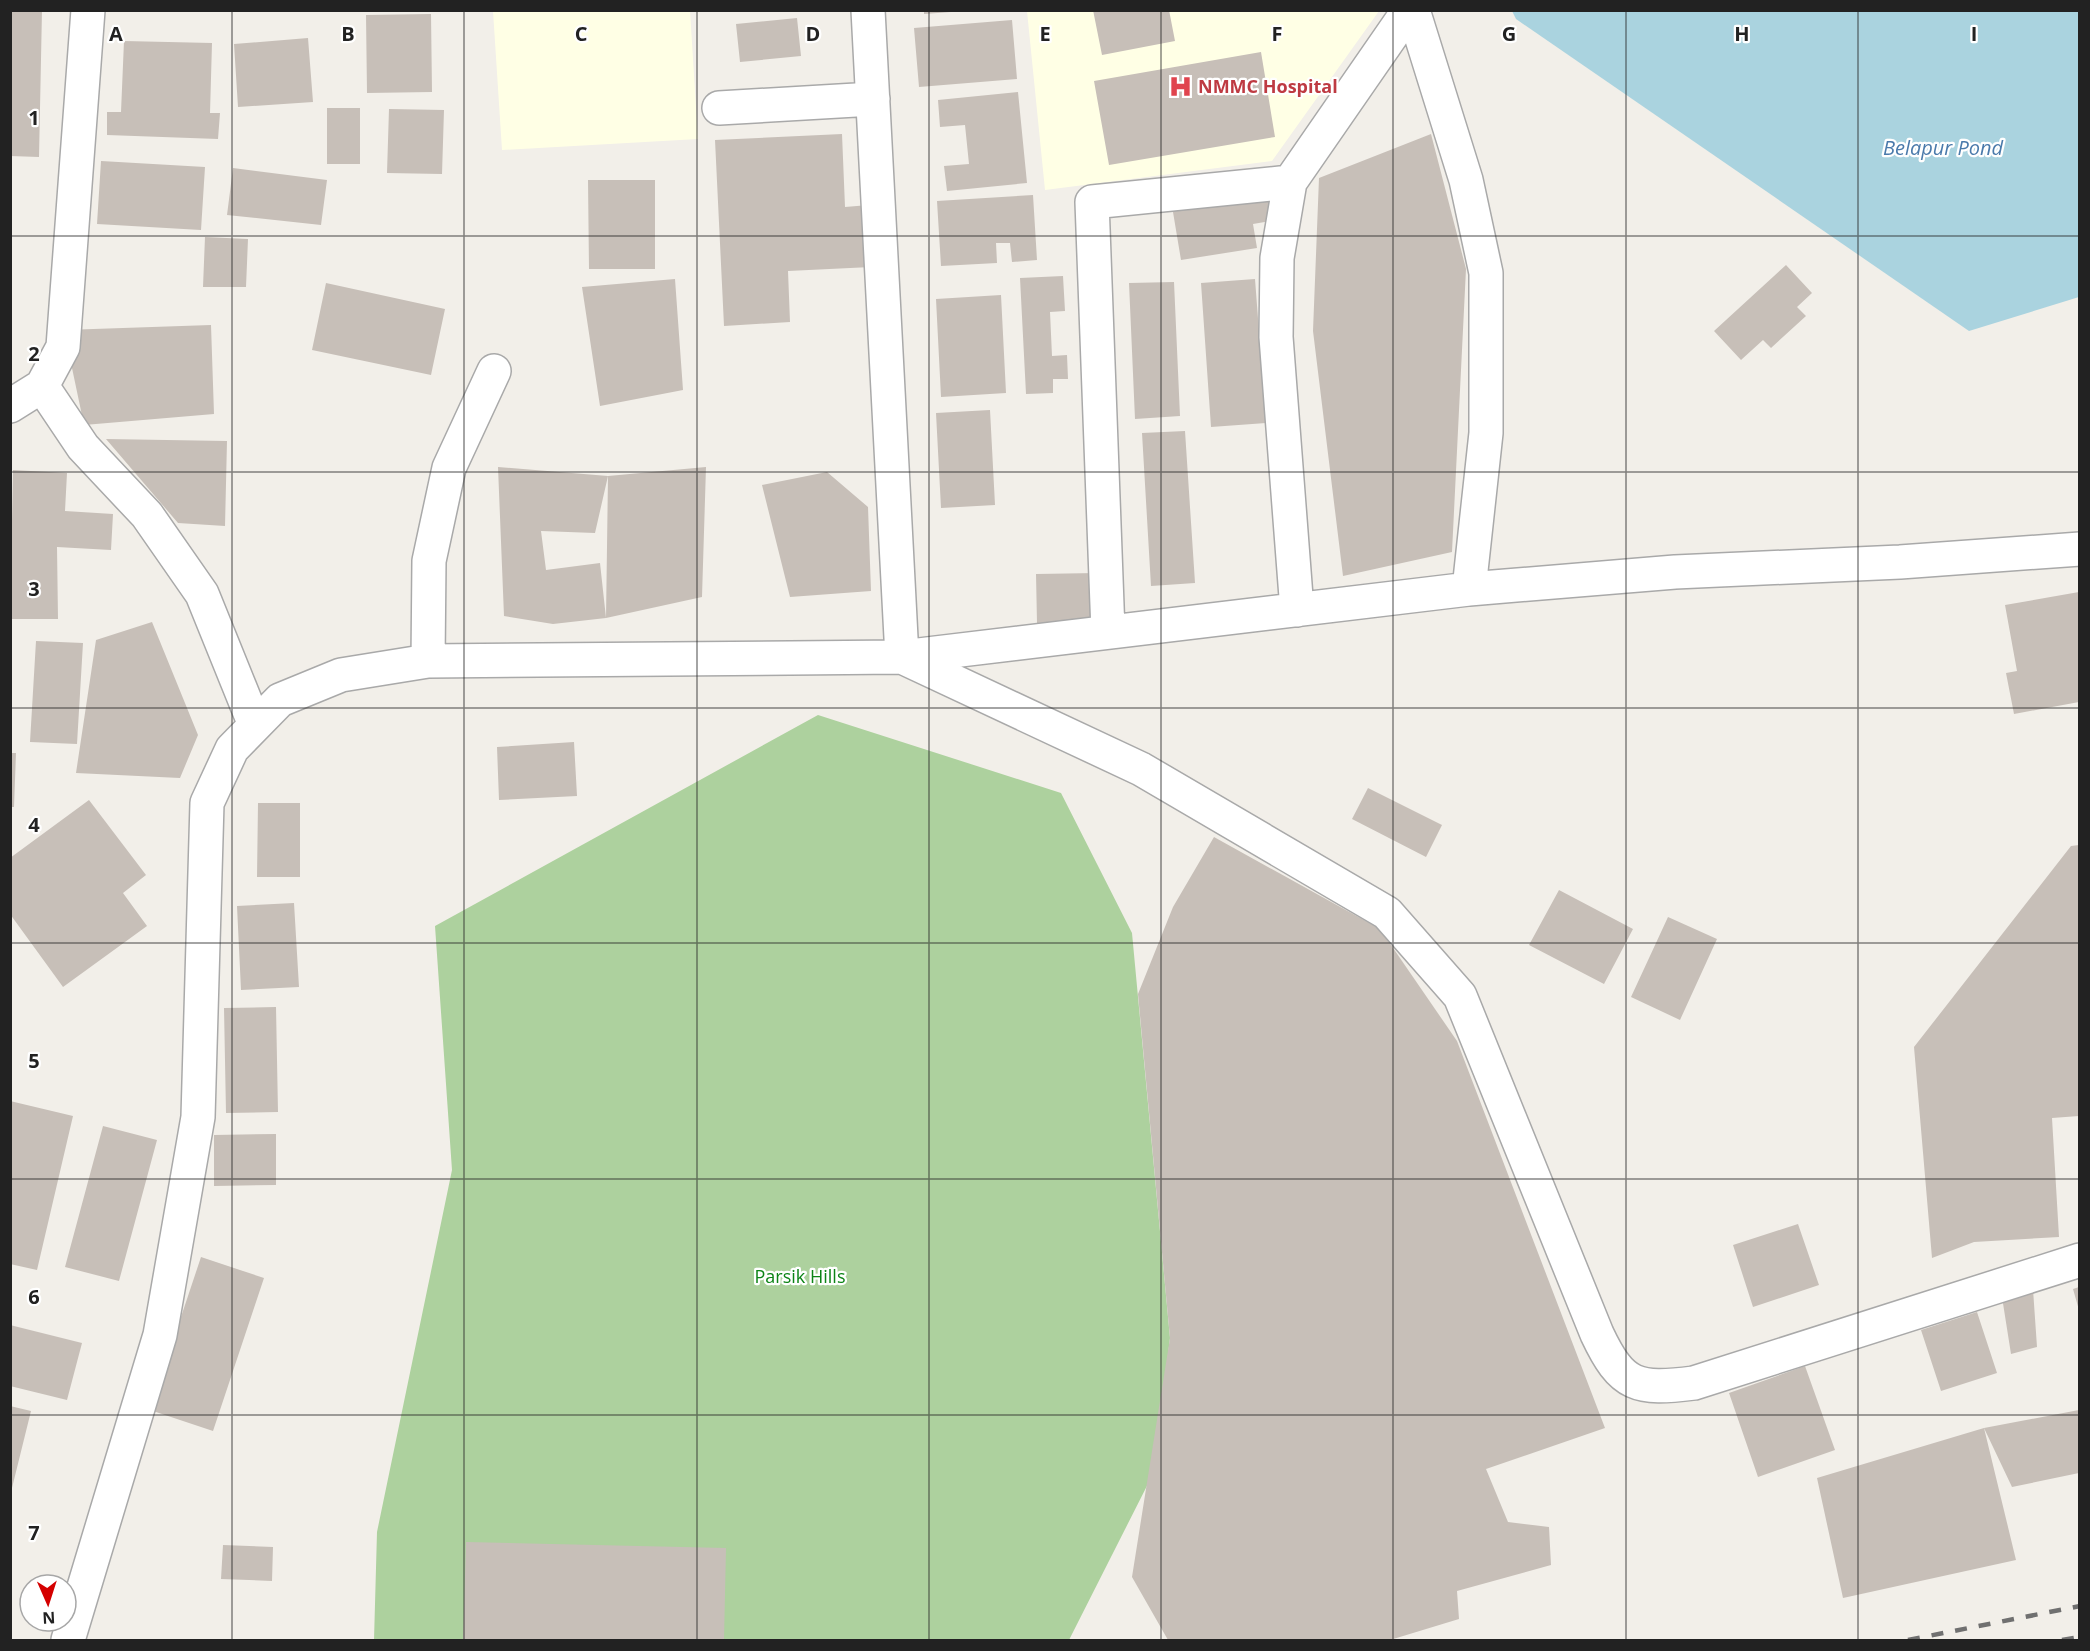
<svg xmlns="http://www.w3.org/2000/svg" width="2090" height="1651" font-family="'Open Sans',sans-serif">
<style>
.education{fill:#ffffe5}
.forest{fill:#add19e}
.water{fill:#aad3df}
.building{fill:#c7bfb8}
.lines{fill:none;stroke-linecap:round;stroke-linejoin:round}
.minor-casing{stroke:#a9a9a9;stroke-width:36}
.minor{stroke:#fff;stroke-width:33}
.rail{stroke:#707070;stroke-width:4.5;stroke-dasharray:12 12;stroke-linecap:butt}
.grid{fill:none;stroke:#222;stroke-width:1.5;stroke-opacity:0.55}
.labels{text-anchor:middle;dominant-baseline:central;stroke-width:4.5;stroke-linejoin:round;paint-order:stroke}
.health-label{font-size:18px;font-weight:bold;fill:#be3a42;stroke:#fff;text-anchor:start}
.park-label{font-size:18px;fill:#0c8416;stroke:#fff}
.water-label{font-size:20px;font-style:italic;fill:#4a7aab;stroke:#fff}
.grid-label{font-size:20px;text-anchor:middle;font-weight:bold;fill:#222;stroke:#fff;stroke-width:4.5;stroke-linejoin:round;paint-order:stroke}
</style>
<rect width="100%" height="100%" fill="#f2efe9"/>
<path class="education" d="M493 11H690L698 139 502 150Z
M1027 11H1379L1272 161 1045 190Z"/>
<path class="forest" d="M818 715 1061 793 1132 933 1170 1338 1154 1472 1069 1640H374L377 1532 452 1170 435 926Z"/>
<path class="water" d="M1512 11H2079V297L1969 331 1516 19Z"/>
<path class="building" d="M10 10H42L39 157 10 156Z
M924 10H950L951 12 924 14Z
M1093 10H1169L1175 41 1102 55Z
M431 14 432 92 367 93 366 15Z
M797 18 801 56 740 62 736 24Z
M1012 20 1017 79 919 87 914 28Z
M308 38 313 102 238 107 234 44Z
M124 41 212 43 210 113H220L218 139 107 135V112H121Z
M1261 52 1275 137 1109 165 1094 81Z
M1018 92 1027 183 947 191 944 166 969 164 965 125 940 127 938 100Z
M327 108H360V164H327Z
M389 109 444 110 442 174 387 173Z
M842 134 845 207 869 205 871 267 788 271 790 322 724 326 715 140Z
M1431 134 1466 269 1452 552 1343 576 1313 331 1319 178Z
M101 161 205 167 201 230 97 224Z
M233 168 327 180 321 225 227 215Z
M588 180H655V269H589Z
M1271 190 1276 220 1253 224 1257 248 1181 260 1172 206Z
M1033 195 1037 260 1012 262 1010 243H996L997 263 941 266 937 201Z
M205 237 248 239 246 287H203Z
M1786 265 1812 293 1797 307 1806 316 1771 348 1763 340 1741 360 1714 331Z
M1063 276 1065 311 1050 312 1052 356 1067 355 1068 379H1053V393L1026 394 1020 278Z
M675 279 683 390 600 406 582 287Z
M1255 279 1266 423 1211 427 1201 283Z
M1174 282 1180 416 1135 419 1129 283Z
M326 283 445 309 431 375 312 350Z
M1001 295 1006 393 941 397 936 299Z
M211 325 214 414 84 425 64 330Z
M990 410 995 505 941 508 936 413Z
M1185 431 1195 583 1151 586 1142 433Z
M106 439 227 441 225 526 178 523Z
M498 467 608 476 595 533 541 531 546 570 600 563 606 618 553 624 504 616Z
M706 467 702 597 606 618 608 476Z
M13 470 67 473 65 511 113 514 111 550 57 547 58 619H10Z
M827 472 868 507 871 591 790 597 762 485Z
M1097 573V622L1037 623 1036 574Z
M2079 592V702L2014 714 2006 673 2017 671 2005 605Z
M152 622 198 735 180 778 76 773 96 640Z
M36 641 83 643 77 744 30 742Z
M574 742 577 796 499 800 497 747Z
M10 753H16L14 807H10Z
M1368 788 1442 825 1426 857 1352 819Z
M89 800 146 875 123 893 147 926 63 987 10 914V858Z
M258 803H300V877H257Z
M1214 837 1380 929 1457 1041 1605 1428 1486 1469 1508 1522 1549 1527 1551 1565 1457 1591 1459 1619 1390 1640H1168L1132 1577 1170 1338 1138 994 1173 907Z
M2079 845V1116L2052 1118 2059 1237 1974 1242 1932 1258 1914 1047 2071 846Z
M1559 890 1633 929 1604 984 1529 945Z
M294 903 299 987 241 990 237 906Z
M1668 917 1717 939 1680 1020 1631 997Z
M276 1007 278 1112 226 1113 224 1008Z
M10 1101 73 1116 37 1270 10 1264Z
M103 1126 157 1140 119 1281 65 1267Z
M276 1134V1185L214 1186V1135Z
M1798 1224 1819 1285 1753 1307 1733 1245Z
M201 1257 264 1278 213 1431 150 1410Z
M2032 1275 2037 1347 2011 1354 2002 1297Z
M2079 1287V1310L2073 1289Z
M1977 1312 1997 1373 1941 1391 1921 1330Z
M10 1325 82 1343 67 1400 10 1386Z
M1805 1366 1835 1450 1758 1477 1729 1393Z
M10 1406 31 1411 11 1492H10Z
M2079 1410V1473L2012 1487 1984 1428Z
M1984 1428 2016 1560 1843 1598 1817 1478Z
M466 1542 726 1548 724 1640H463Z
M223 1545 273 1547 272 1581 221 1579Z"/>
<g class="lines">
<defs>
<path id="minor" d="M868 10 902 657
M1413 10 1466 180 1486 273V433L1469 589
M719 108 873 99
M42 386 83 447 147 515 202 594 255 725
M10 406 42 386 63 347 88 10
M1297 610 1276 337 1277 258 1290 182 1409 10
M1108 632 1092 202 1290 182
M902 657 1141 769 1387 913 1460 996 1597 1334C1622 1387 1637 1390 1694 1383L2080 1260
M428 661 429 561 449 468 494 371
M68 1640 160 1335 198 1117 207 803 232 749 280 700 341 675 428 661 902 657 1469 589 1675 572 1900 562 2080 549"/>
</defs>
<use href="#minor" class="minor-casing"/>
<use href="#minor" class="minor"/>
<path class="rail" d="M1908 1640 2080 1606
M2062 1640 2080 1637"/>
</g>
<path class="grid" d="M232 10V1640M464 10V1640M697 10V1640M929 10V1640M1161 10V1640M1393 10V1640M1626 10V1640M1858 10V1640M10 236H2080M10 472H2080M10 708H2080M10 943H2080M10 1179H2080M10 1415H2080"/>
<defs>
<symbol id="hospital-bare" viewBox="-9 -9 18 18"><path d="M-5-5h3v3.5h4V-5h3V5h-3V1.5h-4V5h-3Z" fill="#e0444e" stroke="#fff" stroke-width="2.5" paint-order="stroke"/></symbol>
</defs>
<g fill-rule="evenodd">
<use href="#hospital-bare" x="1164" y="70" width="33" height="33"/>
</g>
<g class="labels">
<g class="health-label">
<text x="1198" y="86">NMMC Hospital</text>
</g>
<g class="park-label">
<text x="800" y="1276">Parsik Hills</text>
</g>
<g class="water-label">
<text x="1943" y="147">Belapur Pond</text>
</g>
</g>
<g class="grid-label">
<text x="116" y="41">A</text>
<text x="348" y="41">B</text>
<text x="581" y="41">C</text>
<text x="813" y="41">D</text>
<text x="1045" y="41">E</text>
<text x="1277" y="41">F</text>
<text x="1509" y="41">G</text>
<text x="1742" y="41">H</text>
<text x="1974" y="41">I</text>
<text x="34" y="125">1</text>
<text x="34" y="361">2</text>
<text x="34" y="596">3</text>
<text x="34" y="832">4</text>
<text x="34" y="1068">5</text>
<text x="34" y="1304">6</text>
<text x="34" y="1540">7</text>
</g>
<rect width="2090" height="1651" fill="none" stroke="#222222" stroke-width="24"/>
<g transform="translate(48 1603) rotate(177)"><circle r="28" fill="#ffffff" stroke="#a7a7a7" stroke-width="1.5"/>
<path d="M0-4.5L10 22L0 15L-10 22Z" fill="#d40000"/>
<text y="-9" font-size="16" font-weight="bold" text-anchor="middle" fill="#222222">N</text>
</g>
</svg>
